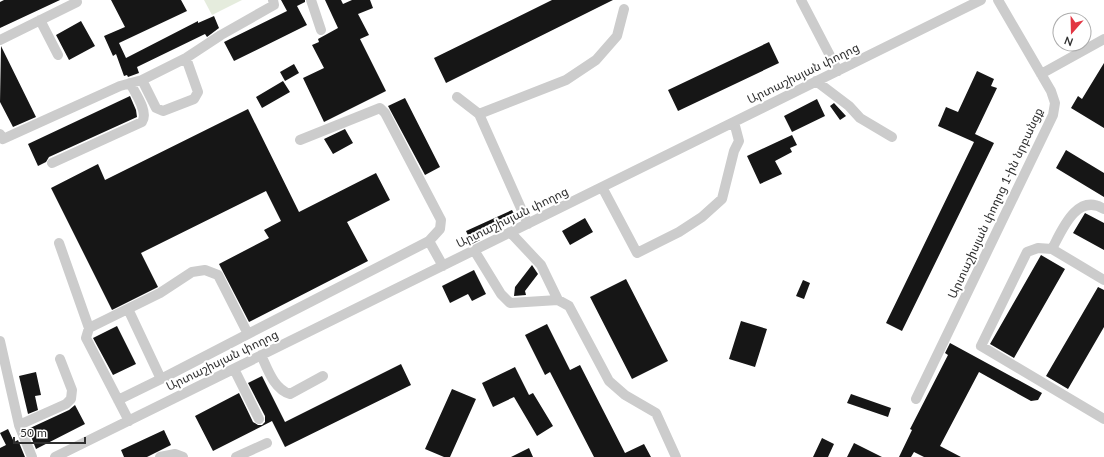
<svg xmlns="http://www.w3.org/2000/svg" width="1104" height="457" font-family="Lato,'Noto Sans Armenian',sans-serif">
<style>
.green{fill:#e5ecdd}
.building{fill:#161616}
.lines{fill:none;stroke-linecap:round;stroke-linejoin:round}
.minor{stroke:#ccc;stroke-width:10}
.labels{text-anchor:middle;dominant-baseline:central;stroke-width:4;stroke-linejoin:round;paint-order:stroke}
.street-label{font-size:12px;fill:#2f2f2f;stroke:#fff}
</style>
<rect width="100%" height="100%" fill="#fff"/>
<path class="green" d="M204 0H242L212 15Z"/>
<path class="building" d="M4 0H60L0 28V2Z
M111 0H181L187 11 119 43 126 58 198 21V23L214 16 219 28 207 37 205 34 137 67 139 73 128 77 127 75 124 76 116 54 113 56 104 36 125 27Z
M281 0H305V2L297 6 307 25 234 61 224 42 287 11Z
M325 0H341L343 4 352 0H370L373 8 358 14 369 35 360 39 386 91 324 122 303 78 324 68 312 45 319 42 318 39 338 28Z
M552 0H613L446 83 434 58Z
M81 21 95 46 69 60 56 35Z
M769 42 779 63 678 111 668 90Z
M1 46 36 117 13 127 0 102Z
M1104 63V128L1071 108 1078 96 1082 99Z
M294 64 299 73 285 81 280 72Z
M977 71 994 79 991 86 997 88 975 134 994 143 902 331 886 323 974 142 938 126 946 107 958 112Z
M283 81 290 92 262 108 256 97Z
M130 96 136 110 137 117 49 157 46 162 38 166 28 144Z
M405 98 440 167 425 175 388 106Z
M817 99 825 116 792 132 784 116Z
M834 103 846 116 840 120 830 106Z
M248 109 299 212 376 173 390 200 347 222 368 261 249 322 219 264 269 238 264 230 281 221 266 191 141 253 158 287 112 310 51 188 98 164 105 180Z
M345 129 353 143 333 154 324 139Z
M792 135 797 145 790 148 792 152 775 161 782 174 760 184 747 156Z
M1066 150 1104 173V197L1056 168Z
M512 210 517 219 478 237 480 240 472 244 466 231Z
M1085 213 1104 223V250L1073 233Z
M585 218 593 232 570 245 562 231Z
M1041 255 1065 269 1014 358 990 344Z
M532 265 538 274 525 291 526 295 514 296 515 287Z
M474 270 486 294 472 301 468 294 450 303 442 286Z
M626 279 668 361 632 379 590 297Z
M803 280 810 283 804 299 796 296Z
M1098 287 1104 290V327L1068 389 1046 376Z
M741 321 767 329 755 367 729 359Z
M547 324 570 370 580 365 625 453 644 444 651 457H594L550 372 545 375 525 335Z
M117 326 136 364 113 375 93 338Z
M950 343 1042 393 1038 400 1031 401 979 372 940 446 961 457H924L914 452 911 457H899L912 430 910 429 948 355 945 353Z
M401 364 411 385 285 447 272 421 213 451 195 416 239 393 253 422 258 425H262L265 422V416L248 383 262 376 285 422Z
M515 367 529 395 533 393 553 426 537 436 514 397 493 407 482 383Z
M36 372 41 395 35 396 38 410 28 414 19 376Z
M452 389 476 399 450 457H444L425 449Z
M851 394 891 408 888 417 847 403Z
M75 405 85 424 36 449 28 429 69 410Z
M8 429 14 442 18 440 25 457H0V448L6 445 0 433Z
M164 430 171 445 147 457H124L121 450Z
M822 438 834 444 828 457H813Z
M854 443 882 457H847Z
M529 448 533 457H511Z"/>
<g class="lines">
<path class="minor" d="M311 0 321 30
M801 0 838 71
M40 20 58 55
M0 40 77 2
M1041 74 1104 39
M142 80 156 108 163 111 194 99 198 92 186 58
M816 81 849 106 860 118 892 137
M457 97 479 114 528 224
M479 114 566 80 596 60 617 36 624 9
M0 134 3 139 120 86 142 80 186 58 221 35 274 5 273 0
M52 163 142 122C149 112 135 93 130 83
M602 187 637 253 679 232 702 217 722 199 734 151 739 141 734 122
M510 232 541 265 558 300
M429 241 443 266
M59 243 89 328
M1052 249C1062 230 1077 192 1104 209
M474 250 501 294 510 303 558 300 569 306 609 381 625 395 656 413 676 457
M1104 280 1052 249 1038 248 1027 252 981 346 1104 419
M128 309 161 379 248 334
M0 341 19 425 32 457
M261 355C268 370 274 389 290 394L323 376
M234 369 259 419
M916 399 1053 115 1055 103 1051 91 998 0
M118 400 161 379
M129 421 86 338 89 328 160 293 192 272 205 270 218 275 248 334 429 241 440 229 441 220 385 113 380 108 300 140
M19 425 66 404 71 399 72 390 60 359
M55 457 981 0
M160 457 175 454 183 457
M236 457 267 443"/>
</g>
<g class="labels">
<g class="street-label">
<text transform="translate(803 73) rotate(-26)">Արտաշիսյան փողոց</text>
<text transform="translate(995 203) rotate(-65)">Արտաշիսյան փողոց 1-ին նրբանցք</text>
<text transform="translate(512 217) rotate(-26)">Արտաշիսյան փողոց</text>
<text transform="translate(222 360) rotate(-26)">Արտաշիսյան փողոց</text>
</g>
</g>
<g transform="translate(1072 32) rotate(200)"><circle r="19" fill="#ffffff" stroke="#acacac"/>
<path d="M0-3L7 15L0 10L-7 15Z" fill="#e23542"/>
<text y="-6" font-size="11" font-weight="bold" text-anchor="middle" fill="#2f2f2f">N</text>
</g>
<path d="M14 437v6h71v-6" fill="none" stroke="#2f2f2f" stroke-width="2"/>
<text x="20" y="437" font-size="12" fill="#2f2f2f" stroke="#ffffff" stroke-width="3" paint-order="stroke">50 m</text>
</svg>
